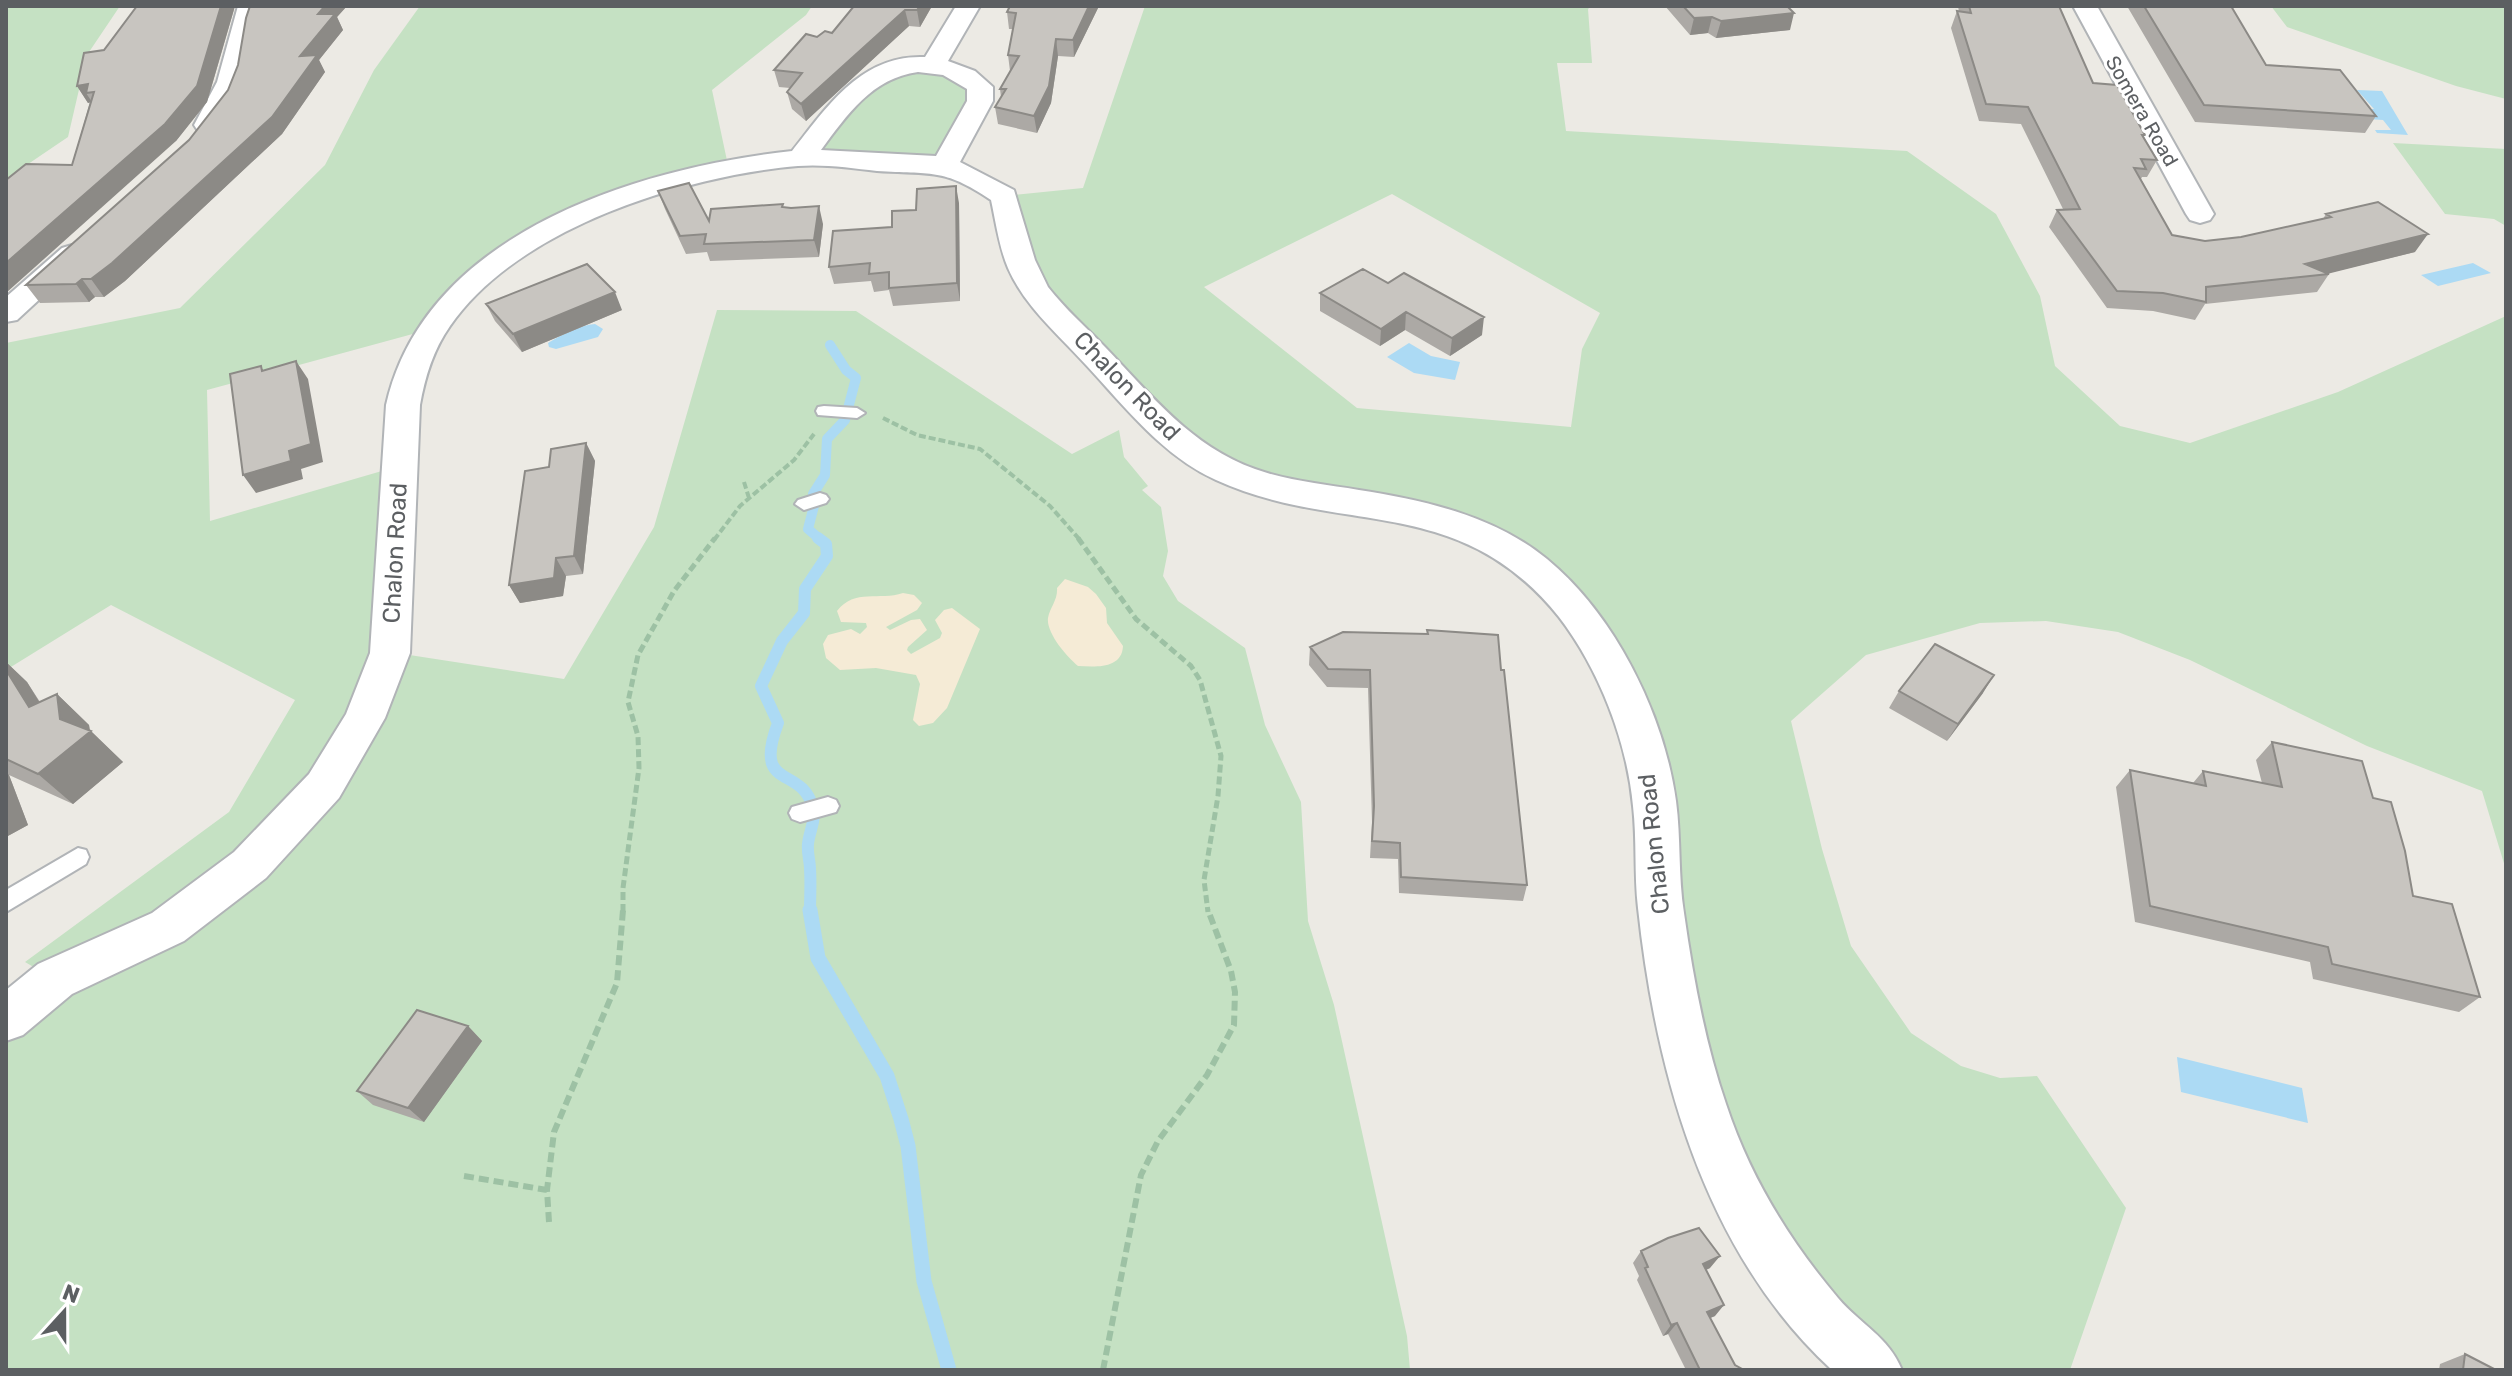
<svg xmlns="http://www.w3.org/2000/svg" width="2512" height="1376" font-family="Rubik,sans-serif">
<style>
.green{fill:#c5e1c3;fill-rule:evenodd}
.sand{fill:#f5ebd6}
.water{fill:#acdaf4}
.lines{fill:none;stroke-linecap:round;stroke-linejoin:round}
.stream-far2{stroke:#acdaf4;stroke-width:10}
.stream-far1{stroke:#acdaf4;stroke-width:12}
.stream{stroke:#acdaf4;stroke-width:15}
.service-casing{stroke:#b1b4b7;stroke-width:4}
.minor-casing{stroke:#b1b4b7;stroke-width:4}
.path-far2{stroke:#9dc1a4;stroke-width:4;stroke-dasharray:7 3;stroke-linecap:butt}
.path-far1{stroke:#9dc1a4;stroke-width:5;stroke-dasharray:8 4;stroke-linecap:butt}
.path{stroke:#9dc1a4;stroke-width:6;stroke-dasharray:10 5;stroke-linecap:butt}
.service{fill:#fff;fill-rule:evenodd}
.minor{fill:#fff;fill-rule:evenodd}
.wall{fill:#aca9a5}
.shaded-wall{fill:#8c8a86}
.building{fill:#c8c5c0;stroke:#8c8a86;stroke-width:2}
.labels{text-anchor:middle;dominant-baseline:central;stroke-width:6;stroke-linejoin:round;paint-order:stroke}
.far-street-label{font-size:20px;fill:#5c5f62;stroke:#fff}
.street-label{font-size:24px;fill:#5c5f62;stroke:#fff}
</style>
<rect width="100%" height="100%" fill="#eceae4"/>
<path class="green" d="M6 6H120L87 55 68 137 6 179Z
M420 6H812L806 15 712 90 729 170 553 229 431 329 207 390 210 521 399 466 390 652 564 679 654 527 717 310 856 311 1072 454 1119 430 1124 457 1148 486 1142 490 1161 507 1168 551 1163 576 1178 601 1245 648 1265 725 1301 802 1308 921 1334 1005 1407 1336 1410 1370H6V999L54 979 25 962 229 812 295 700 111 605 6 670V343L180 308 325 165 374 70Z
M1145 6H1591L1588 9 1592 63H1557L1566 131 1907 151 1996 214 2040 296 2055 366 2120 426 2190 443 2338 392 2506 316V870L2482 791 2367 746 2190 660 2118 632 2046 621 1980 623 1866 655 1791 721 1822 849 1851 946 1911 1033 1961 1066 2000 1078 2037 1076 2126 1208 2070 1370H1874L1724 1171 1629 712 1514 551 1231 473 1050 306 1004 196 1083 188ZM1392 194 1600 313 1582 349 1571 427 1357 408 1204 287Z
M2271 6H2506V99L2456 86 2287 27Z
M934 63 980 87 944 166 800 158 856 90Z
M2393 143 2506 149V226L2494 219 2445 214Z"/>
<path class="sand" d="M1065 579 1088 587 1096 594 1106 608 1107 623 1123 646C1122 669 1096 667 1078 666 1067 657 1046 633 1048 618 1050 607 1058 600 1057 588Z
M903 593 914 595 922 603 917 610 886 627 890 630 911 620 920 619 927 630 908 647 907 650 911 654 940 638 942 633 935 620 944 610 952 608 980 629 947 708 933 723 919 726 913 720 920 684 916 675 876 668 840 670 826 658 823 644 828 635 851 629 860 634 867 627 866 623 841 622 837 611C855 588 879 601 903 593Z"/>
<path class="water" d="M2357 90 2382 91 2408 135 2377 133 2375 130H2391L2383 120 2367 119 2359 109H2374Z
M2473 263 2491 273 2438 286 2421 275Z
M595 324 603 329 598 337 556 349 549 347 548 343C561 335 580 325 595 324Z
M1409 343 1431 356 1460 362 1455 380 1414 373 1387 357Z
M2177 1057 2302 1088 2308 1123 2181 1092Z"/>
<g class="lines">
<path class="stream-far2" d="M821 540 808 529 814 506 813 494 825 475 827 439 845 420 856 378 846 370 830 345"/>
<path class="stream-far1" d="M810 912C810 898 811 883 810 869 810 861 807 853 808 844 809 832 816 821 813 808 802 764 752 792 778 723L761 686 782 641 804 613 805 589 827 556 826 544 818 538"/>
<path class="stream" d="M810 910 818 958 887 1076 901 1119 908 1146 924 1281 949 1370"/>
<defs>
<path id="service" d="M824 406 857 408 865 413 857 418 818 415 816 411 818 407Z
M820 493 826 495 829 499 826 503 804 510 795 504 798 500Z
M828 797 836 800 839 806 836 812 800 822 792 819 789 813 792 807Z
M78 848 86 850 89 857 86 864 6 912V890Z"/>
<path id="minor" d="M238 6H262C248 50 243 92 216 131H198L194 125 217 82Z
M956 6H980L948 61 975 71 993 87V101L960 162 1014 190 1035 260 1048 287C1065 309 1086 327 1105 347 1150 394 1192 447 1255 469 1288 481 1324 484 1359 490 1424 500 1495 516 1547 559 1615 615 1664 714 1676 801 1681 838 1678 876 1684 913 1693 977 1705 1043 1726 1104 1750 1177 1789 1240 1838 1298 1861 1325 1888 1336 1902 1370H1832C1705 1253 1656 1075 1638 908 1634 874 1637 840 1633 806 1627 741 1599 669 1559 617 1458 491 1340 537 1216 480 1163 456 1126 408 1087 366 1059 335 1025 307 1008 268 999 247 996 223 991 200 942 167 931 175 877 171 851 168 824 164 798 166 683 176 518 228 450 326 433 350 425 377 420 405L410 653 385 718 339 798 266 878 184 941 72 994 23 1035 6 1041V990L38 964 152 913 234 852 309 774 346 714 370 653 386 405C425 233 637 168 792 151 827 107 861 54 925 57ZM918 72 943 75 967 89V101L936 156 821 150C847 115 872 78 918 72Z
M2073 6H2097L2214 214 2210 220 2200 223 2190 220 2186 214Z
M72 245 82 248 87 254 82 260 17 320 6 322V297L62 248Z"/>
</defs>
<use href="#service" class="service-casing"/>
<use href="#minor" class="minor-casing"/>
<path class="path-far2" d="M883 418 917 435 980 449 1050 506 1080 540
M744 482 749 498
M714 540 740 506 794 460 814 434"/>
<path class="path-far1" d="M1078 538 1136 619 1191 666 1200 680 1221 756 1218 796 1204 880 1208 912
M623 912V888L639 768 638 736 628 702 638 655 674 591 715 538"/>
<path class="path" d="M464 1176 547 1190
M549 1222 547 1190 554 1132 617 983 623 910
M1103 1370 1141 1175 1158 1141 1207 1075 1234 1025 1235 992 1231 971 1208 910"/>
<use href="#service" class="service"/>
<use href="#minor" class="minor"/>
</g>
<path class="wall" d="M137 6H235L207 102 176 141 72 165 90 102 88 103 77 86Z
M250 6H347L337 17 343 30 319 60 325 72 282 134 125 281 104 297H95L89 302 40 303 26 285 189 140 228 90 238 65Z
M854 6H932L920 27 909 26 806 121 792 109 787 92 790 88 779 87 774 70 817 37 832 33Z
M1099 6 1074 57 1058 56 1051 103 1037 133 998 124 995 107 1001 97 1000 89 1010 71 1008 55 1013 29H1009L1007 12Z
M1665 6H1787L1790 30 1716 38 1708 33 1690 35Z
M1958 6H2059L2093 83 2145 135 2143 138 2157 160 2147 177H2142L2141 179 2172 235 2205 241 2241 237 2323 219 2326 214 2415 252 2328 273 2329 274 2317 292 2205 304 2195 320 2153 311 2107 308 2049 227 2057 210 2063 209 2021 124 1979 121 1951 28 1957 11 1959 12Z
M2127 6H2231L2266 65 2376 116 2365 133 2195 122Z
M658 191 709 221 784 207 823 224 819 257 710 261 707 252 686 254 665 209Z
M959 203 960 301 893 306 889 290 874 292 871 281 834 284 829 267 916 210Z
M1363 269 1482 335 1450 356 1405 330 1380 346 1320 311V293Z
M486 304 622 310 522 352 495 321Z
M586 443 595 461 583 574 566 576 563 596 520 603 509 585 549 467Z
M1427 630 1527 885 1523 901 1399 893 1398 859 1370 858 1372 822 1368 688 1327 687 1309 665 1310 647 1427 634Z
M6 662 27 682 40 702 57 694 89 725 90 731 123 762 73 804 9 775 28 825 6 837Z
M1899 691 1983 693 1947 741 1889 708Z
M2272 742 2373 798 2413 896 2480 997 2459 1012 2313 979 2310 962 2135 922 2116 787 2130 770 2193 783 2203 771 2262 783 2256 760Z
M468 1026 482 1041 424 1122 373 1105 357 1091Z
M1641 1251 1710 1268 1706 1270 1715 1316 1710 1318 1735 1365 1744 1370H1686L1668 1334 1663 1336 1637 1280 1639 1276 1633 1263Z
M2465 1354 2496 1370H2439L2440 1364Z"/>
<path class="shaded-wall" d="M221 6H235L207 102 176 141 6 293V263Z
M325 6H347L337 17 343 30 319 60 325 72 282 134 125 281 104 297 91 279 300 56 318 14Z
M920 6H932L920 27 917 10Z
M1089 6H1099L1074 57 1073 40Z
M905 10 909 26 806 121 801 104Z
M1794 13 1790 30 1716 38 1721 21Z
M1712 17 1708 33 1690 35 1694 18Z
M1056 39 1058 56 1051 103 1037 133 1034 116Z
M88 84 86 93 92 102 88 103 77 86Z
M956 186 959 203 960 301 957 283Z
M819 206 823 224 819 257 814 240Z
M2428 234 2415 252 2323 275 2305 264Z
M82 279 95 297 89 302 76 284Z
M615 292 622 310 522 352 513 334Z
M1406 312 1405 330 1380 346 1381 329Z
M1484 317 1482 335 1450 356 1452 338Z
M296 361 308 379 323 462 301 469 303 479 256 493 243 475Z
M586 443 595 461 583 574 574 556Z
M556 558 566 576 563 596 520 603 509 585Z
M6 662 27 682 62 739 29 707 6 670Z
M1994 675 1983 693 1947 741 1958 724Z
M57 694 89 725 90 732 91 731 123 762 73 804 38 774 60 719Z
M6 772 9 775 28 825 6 837Z
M468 1026 482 1041 424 1122 408 1108Z
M1720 1256 1710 1268 1694 1275 1703 1264Z
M1724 1305 1715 1316 1698 1323 1707 1312Z
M1677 1323 1668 1334 1663 1336 1671 1325Z"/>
<path class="building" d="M137 6H221L197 86 165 124 6 263V180L26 164 72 165 94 92 86 93 88 84 77 86 84 53 104 50Z
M250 6H325L318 14H335L300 56 317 55 272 117 112 263 91 279H82L76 284 26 285 189 140 228 90 238 65 246 18Z
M854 6H920L917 10H905L801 104 787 92 802 73 774 70 806 34 817 37 825 31 832 33Z
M1010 6H1089L1073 40 1056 39 1049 86 1034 116 995 107 1006 89H1000L1019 56 1008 55 1016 13 1007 12Z
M1683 6H1787L1794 13 1721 21 1712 17 1694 18Z
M1969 6H2059L2093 83 2117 85 2145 135H2142L2157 160 2141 159 2146 169 2134 168 2172 235 2205 241 2241 237 2331 217 2326 214 2378 202 2428 234 2305 264 2329 274 2206 287V302L2163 293 2117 291 2057 210 2080 209 2028 107 1986 104 1957 11 1971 13Z
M2144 6H2231L2266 65 2340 70 2376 116 2204 105Z
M689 183 709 221 711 209 783 204 782 207 791 208 819 206 814 240 704 244 706 234 680 236 658 191Z
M956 186 957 283 889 288V272L869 274 870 263 829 267 833 231 892 227V211L916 210 917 189Z
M587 264 615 292 513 334 486 304Z
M1363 269 1388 283 1404 273 1484 317 1452 338 1406 312 1381 329 1320 293Z
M296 361 311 444 289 451 291 461 243 475 230 374 261 366 262 371Z
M586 443 574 556 556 558 554 578 509 585 525 471 549 467 551 449Z
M1427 630 1498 635 1501 670H1504L1527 885 1401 877 1400 843 1372 841 1374 806 1370 670 1328 669 1310 647 1343 632 1428 634Z
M1935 644 1994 675 1958 724 1899 691Z
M6 670 29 707 57 694 60 719 91 731 38 774 6 759Z
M2272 742 2362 761 2373 798 2391 802 2405 851 2413 896 2452 904 2480 997 2332 964 2328 947 2150 906 2130 770 2206 786 2203 771 2282 787Z
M417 1010 468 1026 408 1108 357 1091Z
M1699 1228 1720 1256 1703 1264 1724 1305 1707 1312 1735 1365 1744 1370H1700L1677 1323 1671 1325 1645 1268 1648 1267 1641 1251 1668 1238Z
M2465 1354 2496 1370H2463Z"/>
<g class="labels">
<g class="far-street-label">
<text transform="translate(2142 111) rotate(60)">Somera Road</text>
</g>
<g class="street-label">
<text transform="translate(1127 386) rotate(46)">Chalon Road</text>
<text transform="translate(395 553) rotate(-87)">Chalon Road</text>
<text transform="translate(1654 844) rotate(-96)">Chalon Road</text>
</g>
</g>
<rect width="2512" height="1376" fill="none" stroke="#5c5f62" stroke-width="16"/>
<g transform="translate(64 1312) rotate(21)" stroke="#ffffff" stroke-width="6" paint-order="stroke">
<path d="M0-6L14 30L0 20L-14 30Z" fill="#5c5f62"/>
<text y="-12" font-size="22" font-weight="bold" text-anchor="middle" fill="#5c5f62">N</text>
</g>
</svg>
